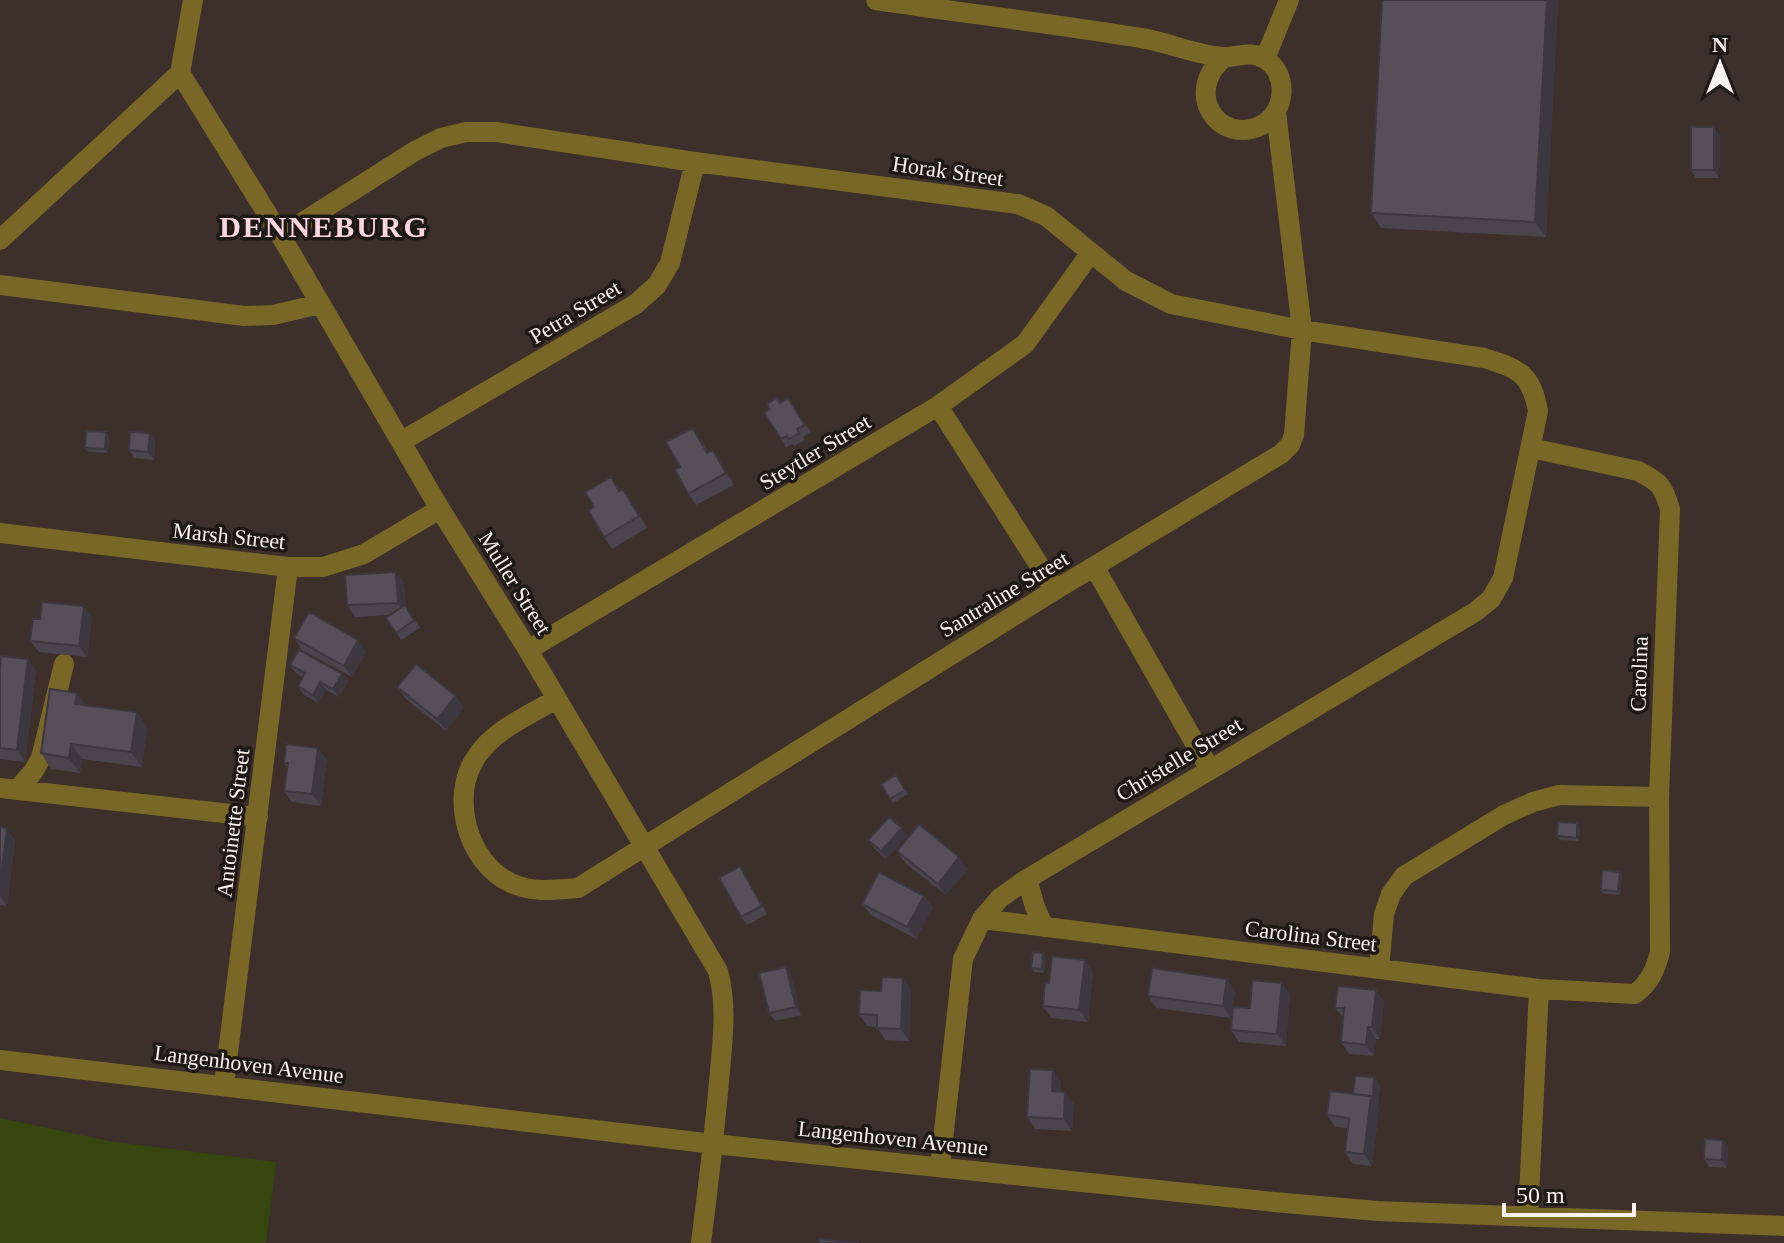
<svg xmlns="http://www.w3.org/2000/svg" width="1784" height="1243" font-family="'Times New Roman',serif">
<style>
.green{fill:#35470f}
.lines{fill:none;stroke-linecap:round;stroke-linejoin:round}
.minor{stroke:#796728;stroke-width:20}
.wall{fill:#4b434d}
.shaded-wall{fill:#3d373f}
.building{fill:#574e5a;stroke:#3d373f;stroke-width:2}
.labels{text-anchor:middle;dominant-baseline:central;stroke-width:7;stroke-linejoin:round;paint-order:stroke}
.street-label{font-size:22px;fill:#fbf1ed;stroke:#1f1916}
.district-label{font-size:30px;font-weight:bold;letter-spacing:2px;fill:#fad7e0;stroke:#1f1916}
</style>
<rect width="100%" height="100%" fill="#3d2f29"/>
<path class="green" d="M0 1118 114 1142 276 1162 266 1243H0Z"/>
<g class="lines">
<path class="minor" d="M876 0C964 13 1053 24 1141 38 1168 42 1198 56 1224 57 1240 57 1250 50 1265 59 1289 74 1286 112 1262 125 1218 147 1182 91 1225 57
M1265 59 1289 0
M180 73 281 236 440 509 528 650 718 971C728 1008 722 1044 719 1082 714 1136 708 1189 701 1243
M281 236 415 151 441 138 466 132H496L695 162 1018 204 1046 216 1126 281 1171 304 1302 330 1484 358C1519 369 1531 373 1538 411L1503 578 1491 599 1475 612 1027 879 1000 898 982 919 963 959 940 1167
M0 240 180 73 193 0
M0 285 244 316 273 315 320 304
M938 406 1055 590
M402 441 636 304 657 285 670 263 695 162
M0 533 288 567H323L364 554 440 509
M1095 568 1209 768
M528 650 938 406 1025 344 1090 254
M556 699C528 716 495 729 477 756 449 795 467 863 511 883 533 893 554 890 578 888L1055 590 1281 454 1290 445 1294 435 1302 330 1276 112
M0 788 258 817
M17 790 33 772 41 758 64 664
M1027 879 1035 907 1044 927
M982 919 1539 989 1635 994C1650 982 1655 971 1660 952L1659 797 1670 509C1663 486 1660 482 1638 471L1531 448
M1379 969 1384 914 1391 894 1404 876 1504 815 1533 802 1559 795 1659 797
M0 1060 714 1144 1274 1202 1377 1211 1784 1226
M224 1085 288 567
M1528 1216 1539 989"/>
</g>
<path class="wall" d="M1382 0H1558L1546 237 1381 228 1371 213Z
M1720 135 1719 178H1696L1691 170Z
M788 398 811 432 803 437 805 440 794 446 793 444 786 447 781 439 780 403Z
M106 432 109 436 108 453 88 452 85 448Z
M150 433 155 441 154 460 134 458 129 450Z
M701 439 708 452 721 461 734 485 696 505 688 494 680 467Z
M620 491 631 501 647 528 612 549 604 537Z
M396 572 404 584 406 607 420 628 401 640 386 618 391 615 355 617 347 605Z
M84 606 92 618 87 657 39 652 30 641 40 619Z
M294 638 358 640 366 652 352 677 302 650Z
M290 665 342 674 348 681 339 697 326 690 318 703 303 694 298 686 303 677 296 673Z
M0 668 36 671 25 762 0 759Z
M397 687 464 707 446 731 406 699Z
M85 705 137 712 147 728 142 767 82 759 80 773 51 769 41 753Z
M327 759 321 806 292 802 284 791 287 768 284 763Z
M896 775 908 794 893 803 881 784Z
M0 827 15 840 7 906 0 905Z
M1580 827 1579 841 1560 840 1557 836Z
M907 836 886 859 874 848 868 840Z
M897 851 968 869 946 895 905 863Z
M745 874 767 914 747 925 741 917Z
M1622 876 1620 895 1603 894 1601 890Z
M862 904 933 907 916 939 871 915Z
M1046 957 1044 973 1034 972 1031 968Z
M1085 960 1093 972 1088 1022 1051 1018 1043 1006 1049 983Z
M791 974 801 1015 775 1021 769 1013Z
M903 978 911 989 909 1041 885 1040 877 1027 867 1026 859 1014 881 991Z
M1235 991 1231 1018 1156 1008 1148 996Z
M1290 994 1286 1046 1239 1042 1231 1030 1250 1008Z
M1384 1001 1380 1039H1376L1374 1056 1349 1054 1341 1042 1343 1018 1335 1008Z
M1053 1070 1061 1082 1060 1092 1074 1104 1072 1131 1035 1129 1027 1117Z
M1374 1077 1380 1085 1378 1106 1379 1108 1372 1166 1353 1164 1345 1152 1348 1128 1335 1127 1327 1115Z
M1723 1140 1728 1147 1727 1168 1709 1167 1704 1159Z"/>
<path class="shaded-wall" d="M1547 0H1558L1546 237 1535 222Z
M1714 127 1720 135 1719 178 1714 170Z
M106 432 109 436 108 453 105 449Z
M150 433 155 441 154 460 148 452Z
M713 450 721 461 734 485 726 473Z
M396 572 404 584 406 614 398 603Z
M84 606 92 618 87 657 79 646Z
M358 640 366 652 352 677 344 666Z
M28 659 36 671 25 762 17 750Z
M342 674 348 681 339 697 333 689Z
M320 682 326 690 318 703 313 695Z
M77 693 88 708 75 704Z
M456 696 464 707 446 731 437 719Z
M137 712 147 728 142 767 131 752Z
M71 744 82 759 80 773 69 758Z
M318 748 327 759 321 806 312 794Z
M1577 823 1580 827 1579 841 1577 838Z
M7 828 15 840 7 906 0 896V884Z
M902 828 907 836 886 859 881 851Z
M959 857 968 869 946 895 938 884Z
M1620 872 1622 876 1620 895 1618 891Z
M924 896 933 907 916 939 907 927Z
M1043 953 1046 957 1044 973 1042 969Z
M1085 960 1093 972 1088 1022 1079 1010Z
M786 967 791 974 801 1015 796 1007Z
M903 978 911 989 909 1041 901 1029Z
M1227 979 1235 991 1231 1018 1223 1006Z
M1282 983 1290 994 1286 1046 1277 1034Z
M1376 990 1384 1001 1380 1039 1372 1027Z
M1368 1027 1376 1039 1374 1056 1366 1045Z
M1053 1070 1061 1082 1060 1103 1052 1091Z
M1374 1077 1380 1085 1378 1106 1373 1098Z
M1065 1092 1074 1104 1072 1131 1064 1119Z
M1371 1096 1379 1108 1372 1166 1364 1154Z
M1723 1140 1728 1147 1727 1168 1722 1160Z"/>
<path class="building" d="M1382 0H1547L1535 222 1371 213Z
M1691 127H1714V170H1691Z
M776 398 780 403 788 398 805 425 797 429 799 433 789 439 787 436 781 439 764 413 770 409 767 404Z
M693 428 707 453 713 450 726 473 688 494 675 470 680 467 666 442Z
M86 431 106 432 105 449 85 448Z
M130 432 150 433 148 452 129 450Z
M611 477 619 491 623 489 639 516 604 537 588 510 594 507 585 492Z
M396 572 398 603 347 605 345 575Z
M42 602 84 606 79 646 30 641 33 619H40Z
M405 605 414 620 396 633 386 618Z
M309 612 358 640 344 666 294 638Z
M299 650 342 674 333 689 320 682 313 695 298 686 305 673 290 665Z
M1 656 28 659 17 750 0 748V668Z
M416 664 456 696 437 719 397 687Z
M50 689 77 693 75 704 137 712 131 752 71 744 69 758 41 753Z
M286 744 318 748 312 794 284 791 288 763H284Z
M896 775 905 790 890 799 881 784Z
M889 817 902 828 881 851 868 840Z
M1558 822 1577 823V838L1557 836Z
M919 824 959 857 938 884 897 851Z
M0 827 7 828 0 884Z
M740 866 762 906 741 917 719 878Z
M1602 870 1620 872 1618 891 1601 890Z
M879 872 924 896 907 927 862 904Z
M1033 952 1043 953 1042 969 1031 968Z
M1052 956 1085 960 1079 1010 1043 1006 1045 983H1049Z
M786 967 796 1007 769 1013 759 973Z
M1152 968 1227 979 1223 1006 1148 996Z
M882 977 903 978 901 1029 877 1028V1015L859 1014 860 990 881 991Z
M1252 980 1282 983 1277 1034 1231 1030 1233 1007 1250 1008Z
M1338 986 1376 990 1372 1027H1368L1366 1045 1341 1042 1344 1008H1335Z
M1030 1069 1053 1070 1052 1091 1065 1092 1064 1119 1027 1117Z
M1355 1076 1374 1077 1373 1098 1371 1096 1353 1094Z
M1330 1091 1371 1096 1364 1154 1345 1152 1349 1118 1327 1115Z
M1705 1139 1723 1140 1722 1160 1704 1159Z
M819 1239 859 1243H819Z"/>
<g class="labels">
<g class="street-label">
<text transform="translate(948 171) rotate(8)">Horak Street</text>
<text transform="translate(575 312) rotate(-31)">Petra Street</text>
<text transform="translate(815 452) rotate(-31)">Steytler Street</text>
<text transform="translate(229 536) rotate(6)">Marsh Street</text>
<text transform="translate(515 583) rotate(58)">Muller Street</text>
<text transform="translate(1004 594) rotate(-31)">Santraline Street</text>
<text transform="translate(1639 674) rotate(-88)">Carolina</text>
<text transform="translate(1179 759) rotate(-31)">Christelle Street</text>
<text transform="translate(233 823) rotate(-83)">Antoinette Street</text>
<text transform="translate(1311 936) rotate(7)">Carolina Street</text>
<text transform="translate(249 1064) rotate(7)">Langenhoven Avenue</text>
<text transform="translate(893 1138) rotate(6)">Langenhoven Avenue</text>
</g>
<g class="district-label">
<text x="324" y="226">DENNEBURG</text>
</g>
</g>
<g transform="translate(1720 64)" stroke="#1f1916" stroke-width="6" paint-order="stroke">
<path d="M0-6L14 30L0 20L-14 30Z" fill="#fbf1ed"/>
<text y="-12" font-size="22" font-weight="bold" text-anchor="middle" fill="#fbf1ed">N</text>
</g>
<path d="M1504 1203v12h130v-12" fill="none" stroke="#fbf1ed" stroke-width="4"/>
<text x="1516" y="1203" font-size="24" fill="#fbf1ed" stroke="#1f1916" stroke-width="6" paint-order="stroke">50 m</text>
</svg>
